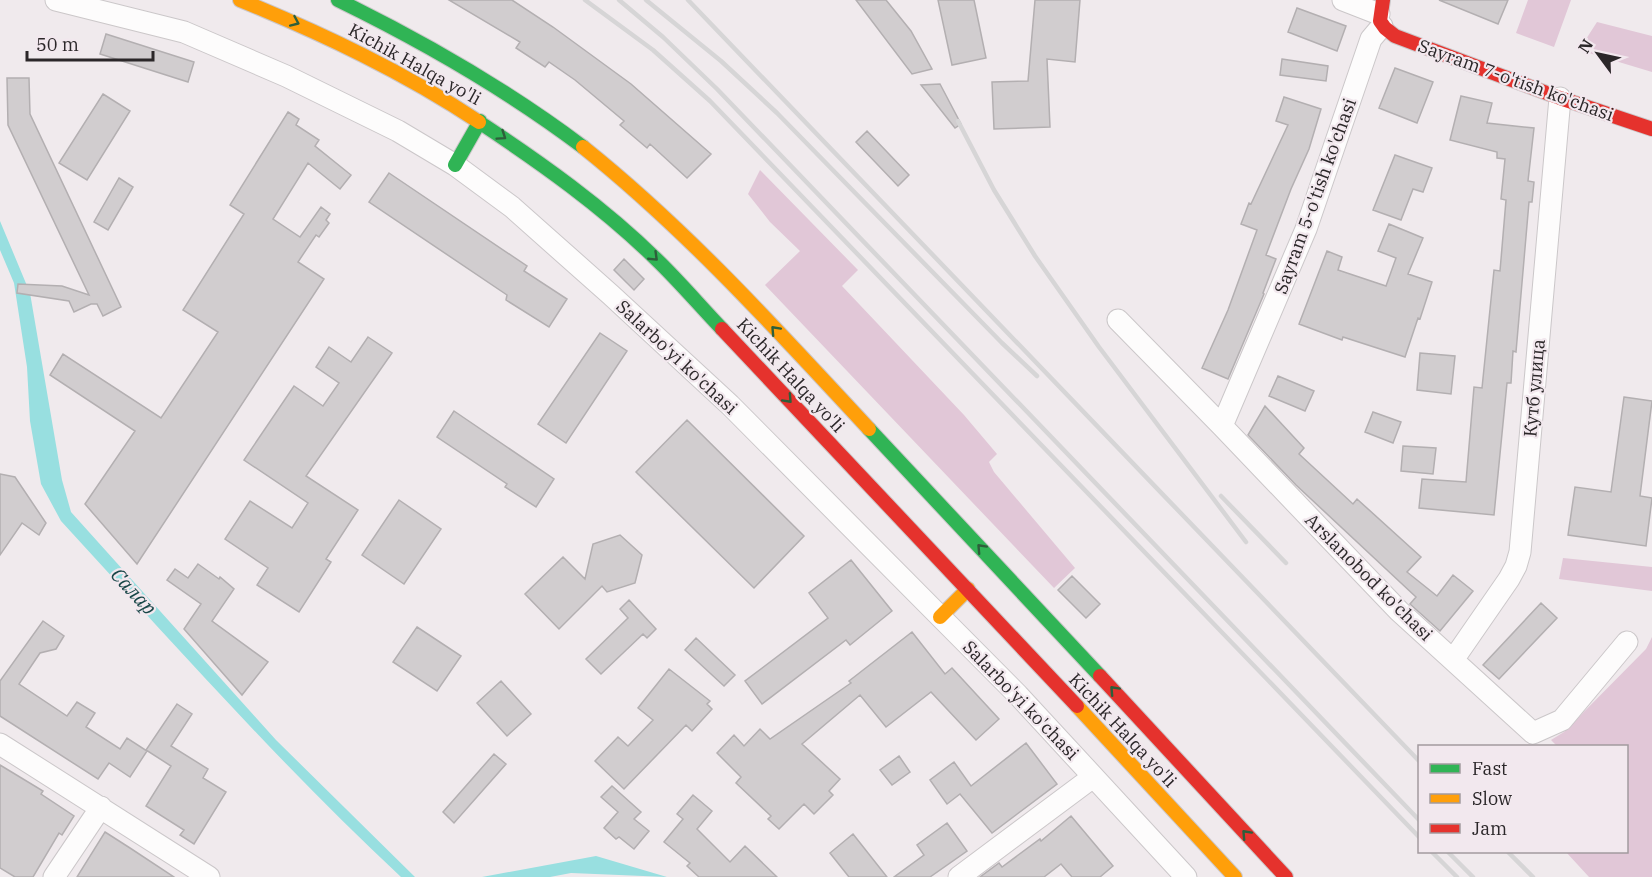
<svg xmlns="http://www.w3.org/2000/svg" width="1652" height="877" font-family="'IBM Plex Serif',serif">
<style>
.green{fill:#e1c7d7}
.water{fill:#98dfe0}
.building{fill:#d1cdcf;stroke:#b3afb1;stroke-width:1.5}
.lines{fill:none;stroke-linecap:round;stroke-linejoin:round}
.street-casing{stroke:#cbc7c9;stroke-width:23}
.fast-casing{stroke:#cbc7c9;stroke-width:16}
.slow-casing{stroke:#cbc7c9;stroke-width:16}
.jam-casing{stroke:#cbc7c9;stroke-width:16}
.street{stroke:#fdfcfc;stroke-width:21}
.fast{stroke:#30b455;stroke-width:14}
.slow{stroke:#ff9f0a;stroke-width:14}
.jam{stroke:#e5322d;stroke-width:14}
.rail{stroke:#d6d5d6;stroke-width:4.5}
.oneway{stroke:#2d5f3b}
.labels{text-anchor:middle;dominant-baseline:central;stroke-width:4.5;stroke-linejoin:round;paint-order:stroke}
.street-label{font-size:18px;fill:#2b2729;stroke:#f2e8ee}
.water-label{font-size:20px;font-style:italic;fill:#174647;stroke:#f2e8ee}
</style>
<rect width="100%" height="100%" fill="#f0eaed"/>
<path class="green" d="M1528 0H1571L1554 47 1516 33Z
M1597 22 1652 36V72L1579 50Z
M760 170 858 270 842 286 964 415 997 454 989 462 994 472 1075 568 1054 588 765 285 800 251 770 222 748 194Z
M1563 558 1652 567V591L1559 579Z
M1652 637V877H1589L1566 852H1626V746H1557L1551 740 1564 732 1646 649Z"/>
<path class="water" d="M0 221 30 293 62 480 71 512 276 740 415 877H401C281 765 172 642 61 521L41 484 30 421 27 367 14 283 0 250Z
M596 856 667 877 571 873 550 877H482Z"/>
<path class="building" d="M449 0H512L553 27 631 84 711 154 687 178 650 144 647 148 620 125 624 121 575 80 549 62 545 67 516 48 520 42Z
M856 0H886L911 31 932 69 912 74Z
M938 0H974L986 58 952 65Z
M1035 0H1080L1075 62 1047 59 1050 127 994 129 992 82 1028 81Z
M1439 0H1508L1498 24Z
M1297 8 1346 26 1337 51 1288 32Z
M106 34 194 62 188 82 100 54Z
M1282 59 1328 66 1326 81 1280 75Z
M1395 68 1433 82 1417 123 1379 108Z
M7 78H29L30 114 121 307 103 316 97 304H91L74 312 69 301 17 293 18 284 62 286 89 295 8 125Z
M940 84 961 124 955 128 921 85Z
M103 94 130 111 87 180 59 163Z
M1461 96 1492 103 1487 123 1534 128 1528 181 1534 182 1532 202H1529L1516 352 1513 351 1511 383H1507L1494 515 1419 508 1422 479 1466 482 1474 387 1482 388 1494 270 1500 271 1506 200 1501 199 1505 159 1497 158V152L1450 140Z
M1284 97 1321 109 1309 149 1291 189 1266 255 1276 259 1263 293 1264 294 1228 379 1202 368 1228 310 1257 230 1241 224 1249 203 1251 204 1288 125 1276 121Z
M288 112 299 119 296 125 319 140 315 146 351 175 340 189 308 163 273 219 300 237 321 207 330 214 326 220 329 223 319 237 316 235 298 262 324 279 137 564 85 504 135 431 50 375 63 354 161 418 218 332 183 310 244 214 230 205Z
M867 131 909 175 898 186 856 142Z
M1395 155 1432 168 1423 192 1413 189 1401 220 1373 210Z
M389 173 527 266 524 271 567 299 549 327 506 300 507 295 369 202Z
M119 178 133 187 108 230 94 222Z
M1389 224 1423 238 1408 274 1432 282 1420 319 1418 318 1405 357 1343 337 1342 340 1299 324 1327 251 1342 257 1338 270 1386 286 1396 258 1378 251Z
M624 259 644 279 634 290 614 270Z
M600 333 627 351 566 443 538 424Z
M368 337 392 353 306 476 358 510 326 559 331 562 299 612 257 585 268 568 225 539 250 501 292 528 308 503 244 460 294 386 323 406 339 383 316 367 329 347 351 362Z
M1420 353 1455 356 1451 394 1417 390Z
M1278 376 1314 391 1305 411 1269 396Z
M1624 397 1652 401 1640 496 1652 498 1646 546 1568 535 1575 487 1611 492Z
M1265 406 1304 448 1299 454 1353 504 1357 499 1421 557 1407 572 1437 596 1453 575 1473 591 1440 631 1410 604 1416 597 1296 485 1248 435Z
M454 411 554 479 536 507 505 487 507 484 437 437Z
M1373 412 1401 422 1393 443 1365 432Z
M687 420 804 536 754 588 636 472Z
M1403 446 1436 448 1433 474 1401 471Z
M0 474 15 477 46 523 39 535 22 523 0 555Z
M399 500 441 529 404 584 362 555Z
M620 535 642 555 635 583 607 592 602 586 559 629 525 594 563 557 585 579 593 544Z
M851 560 892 611 850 645 846 640 762 704 745 681 828 618 809 593Z
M198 564 219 579 220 577 234 589 212 621 268 662 242 695 184 629 201 604 167 580 175 569 188 578Z
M1072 576 1100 604 1086 618 1058 590Z
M629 600 656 629 647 638 643 634 601 674 586 659 628 618 620 609Z
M1541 603 1557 618 1499 679 1483 665Z
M43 621 64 636 56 649 40 653 19 684 67 716 77 702 95 713 86 727 120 749 127 738 147 751 130 777 109 763 98 779 0 716V681Z
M417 627 461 656 437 691 393 662Z
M912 632 945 674 952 668 999 719 976 740 931 692 886 727 860 695 802 744 840 779 829 791 833 795 814 814 804 804 779 829 768 819 771 816 736 783 741 777 717 753 734 735 744 746 760 729 770 739 851 683 849 681Z
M696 638 735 675 724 686 685 650Z
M669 669 710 701 707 704 712 709 692 731 686 725 624 789 595 761 618 737 628 746 653 720 638 708Z
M501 681 531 714 507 736 477 703Z
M177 704 192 714 171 746 208 769 203 778 226 792 194 844 180 835 184 830 146 806 171 766 146 750Z
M1026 743 1057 784 992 833 960 794 947 804 930 780 954 762 971 786Z
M494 754 506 764 454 823 443 812Z
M899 756 910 772 892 785 880 770Z
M0 765 43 791 41 794 74 816 62 835 59 833 33 877H15L0 868Z
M612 786 641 812 634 819 649 831 634 849 619 837 616 839 604 828 618 812 601 797Z
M693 795 712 811 697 829 730 862 745 846 777 877H699L687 866 690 863 664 842 683 819 677 814Z
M1071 816 1113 866 1100 877H1072L1061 864 1044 877H980L999 863 1002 867 1040 839 1041 841Z
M947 823 967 851 930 877H894L924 855 917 845Z
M105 832 130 848 174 877H77Z
M853 834 887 877H849L830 853Z"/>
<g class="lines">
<defs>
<path id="street" d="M56 0 184 32 286 76 398 131 455 165 512 207 611 295 730 405 1018 695 1186 877
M1343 0 1379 14
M1118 320 1222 426 1399 611 1533 733 1562 720 1627 642
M1222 426 1306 229 1371 39 1382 26
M1453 660 1509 579 1516 566 1520 552 1560 98
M0 744 209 877
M54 877 101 807
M959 877 1093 777"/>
<path id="fast" d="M338 0C424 42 506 89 583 147
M479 122C541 163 603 207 656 259 679 281 700 306 722 329
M455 165 480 121
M869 429 1100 676"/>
<path id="slow" d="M240 0C323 34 404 72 479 122
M583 147C688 231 778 331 869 429
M940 617 968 589
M1077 706 1235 877"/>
<path id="jam" d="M1383 0 1380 21 1385 28 1395 36 1560 98 1652 129
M722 329 1077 706
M1100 676 1286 877"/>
</defs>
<use href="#street" class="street-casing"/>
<use href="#fast" class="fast-casing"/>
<use href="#slow" class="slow-casing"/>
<use href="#jam" class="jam-casing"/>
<use href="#street" class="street"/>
<use href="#fast" class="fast"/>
<use href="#slow" class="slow"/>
<use href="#jam" class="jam"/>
<path class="rail" d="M585 0 653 50 710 101 1420 838
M619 0 663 37 717 89 1420 821
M646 0 721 61 777 113 1002 343 1037 376
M688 0C933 252 1175 509 1420 762
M958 121 994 190 1035 256 1099 347 1246 542
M1221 496 1286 563
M1432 852 1457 877
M1448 852 1473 877
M1508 852 1533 877"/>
</g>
<defs><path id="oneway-chevron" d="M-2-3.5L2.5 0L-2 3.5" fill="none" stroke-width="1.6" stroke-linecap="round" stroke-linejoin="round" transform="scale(1.5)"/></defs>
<g class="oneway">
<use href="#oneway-chevron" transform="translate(295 22) rotate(24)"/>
<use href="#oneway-chevron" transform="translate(502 136) rotate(34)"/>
<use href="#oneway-chevron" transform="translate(654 257) rotate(44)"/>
<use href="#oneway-chevron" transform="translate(775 330) rotate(-133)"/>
<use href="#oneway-chevron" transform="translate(788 399) rotate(47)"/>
<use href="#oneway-chevron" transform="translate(981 548) rotate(-133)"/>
<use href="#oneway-chevron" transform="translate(1114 690) rotate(-133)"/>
<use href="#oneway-chevron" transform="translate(1246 834) rotate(-133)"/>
</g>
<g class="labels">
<g class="street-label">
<text transform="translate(415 64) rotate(29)">Kichik Halqa yo'li</text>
<text transform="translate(1516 80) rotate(20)">Sayram 7-o'tish ko'chasi</text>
<text transform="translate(1315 196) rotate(-70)">Sayram 5-o'tish ko'chasi</text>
<text transform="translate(677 357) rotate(43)">Salarbo'yi ko'chasi</text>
<text transform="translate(791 375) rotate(47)">Kichik Halqa yo'li</text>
<text transform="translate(1534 388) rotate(-85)">Кутб улица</text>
<text transform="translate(1369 577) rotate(45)">Arslanobod ko'chasi</text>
<text transform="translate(1021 700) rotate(46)">Salarbo'yi ko'chasi</text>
<text transform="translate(1123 730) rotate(47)">Kichik Halqa yo'li</text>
</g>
<g class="water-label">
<text transform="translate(134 591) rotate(47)">Салар</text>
</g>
</g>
<rect x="1418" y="745" width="210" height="108" fill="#f2e8ee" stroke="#a29b9f" stroke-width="1.5"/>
<rect x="1430" y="764" width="30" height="9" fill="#30b455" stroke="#a29b9f" stroke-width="1.5"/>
<text x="1472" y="775" font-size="18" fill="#2b2729">Fast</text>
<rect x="1430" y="794" width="30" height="9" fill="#ff9f0a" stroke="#a29b9f" stroke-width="1.5"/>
<text x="1472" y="805" font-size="18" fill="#2b2729">Slow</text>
<rect x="1430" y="824" width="30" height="9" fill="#e5322d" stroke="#a29b9f" stroke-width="1.5"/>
<text x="1472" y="835" font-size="18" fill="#2b2729">Jam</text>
<g transform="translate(1598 54) rotate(303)" stroke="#f2e8ee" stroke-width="4.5" paint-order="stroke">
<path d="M0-4.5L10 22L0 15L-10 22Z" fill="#2b2729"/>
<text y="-9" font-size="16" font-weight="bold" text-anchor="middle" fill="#2b2729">N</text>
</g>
<path d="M27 51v9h126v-9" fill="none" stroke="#2b2729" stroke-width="3"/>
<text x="36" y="51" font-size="18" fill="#2b2729" stroke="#f2e8ee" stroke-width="4.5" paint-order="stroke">50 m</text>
</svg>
